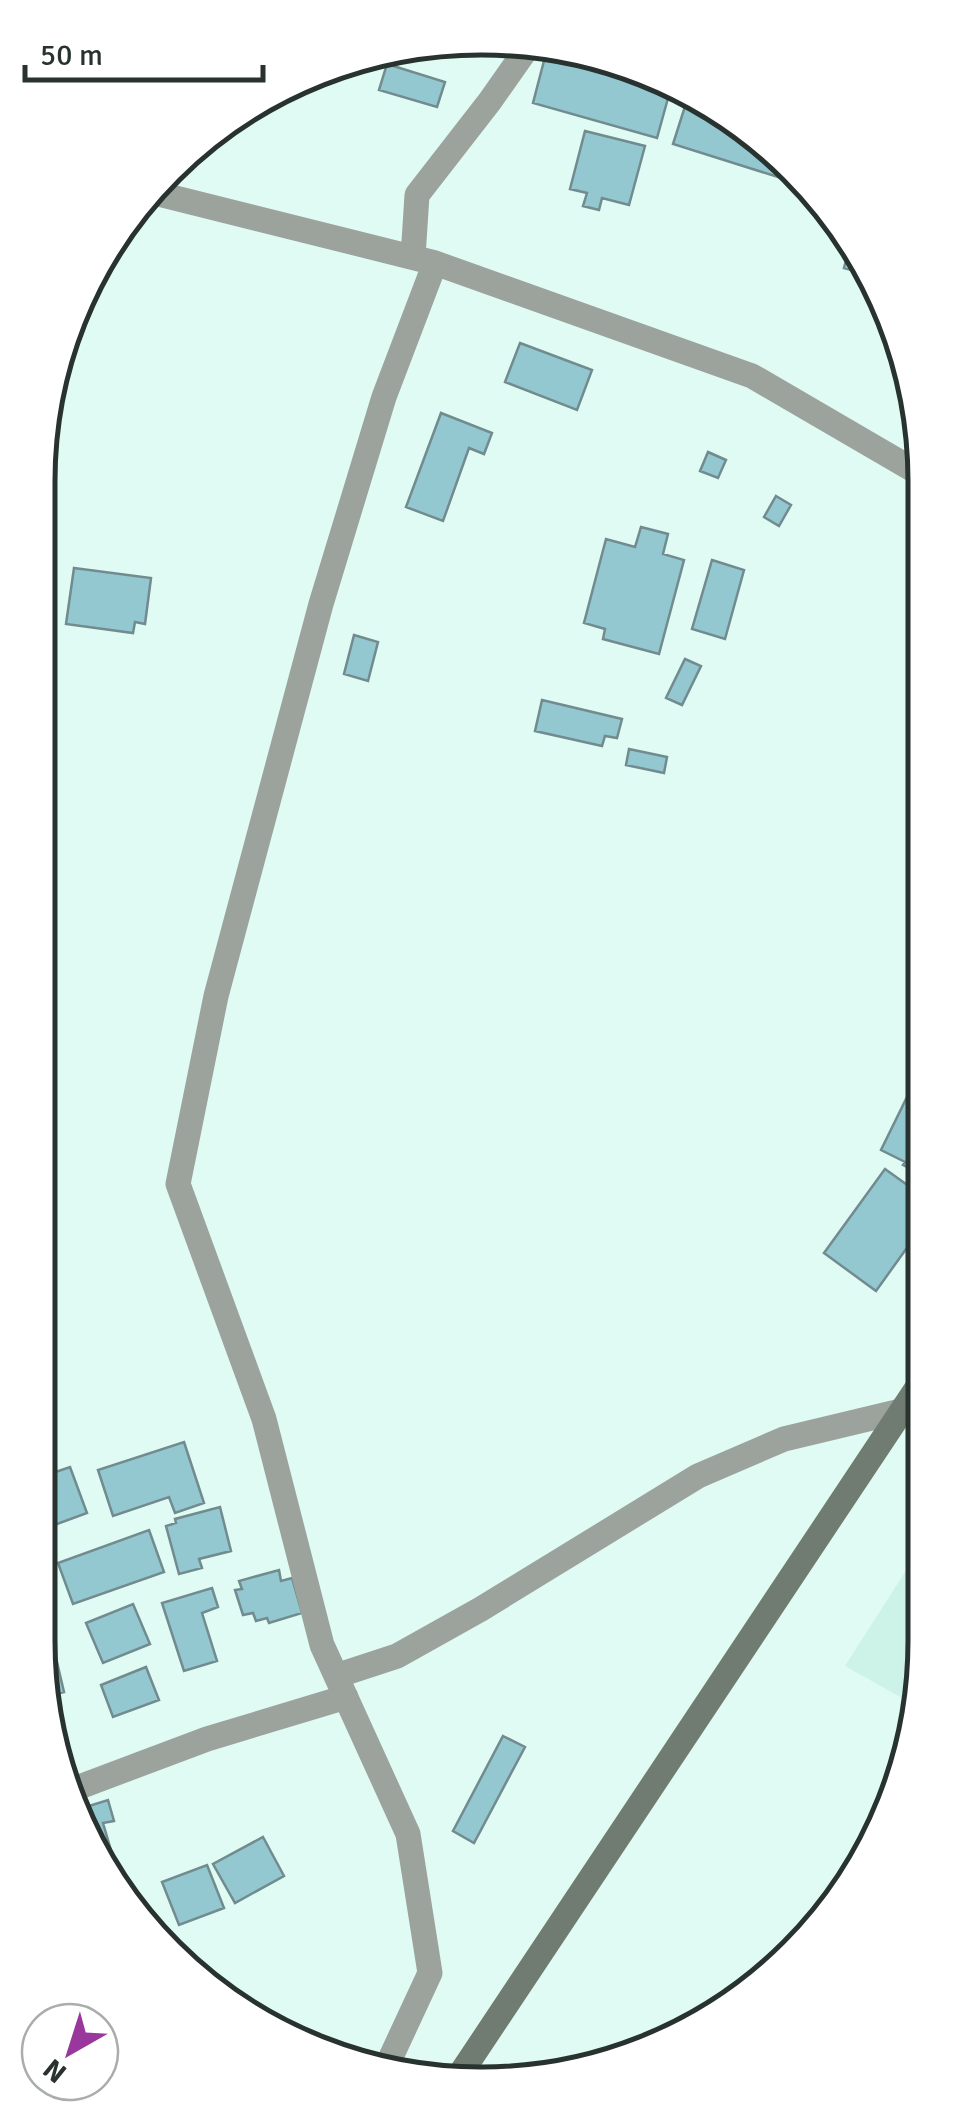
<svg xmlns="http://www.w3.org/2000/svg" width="963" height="2122" font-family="Signika,sans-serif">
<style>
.built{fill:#cdf2e8}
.building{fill:#94c8d0;stroke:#718b8f;stroke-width:2.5}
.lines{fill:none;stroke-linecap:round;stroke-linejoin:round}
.street{stroke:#9ba39c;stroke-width:25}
.secondary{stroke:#707c72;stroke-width:25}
.rim{fill:none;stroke:#283330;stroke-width:5}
</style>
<rect width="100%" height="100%" fill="#dffbf4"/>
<path class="built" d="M925 1541V1641L913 1704 845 1666Z"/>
<path class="building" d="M545 57 670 91 657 138 533 103Z
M387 64 445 82 437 107 379 90Z
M687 100 718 110 751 129 799 177 797 183 673 144Z
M585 131 645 146 629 205 602 198 599 210 583 206 587 193 570 189Z
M851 241 871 275 844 268Z
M520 343 592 370 577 410 505 382Z
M441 413 492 433 484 454 469 448 443 521 406 507Z
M708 452 726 460 718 478 700 471Z
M776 496 791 505 779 526 764 517Z
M641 527 668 534 663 554 684 560 659 654 603 639 605 629 584 623 606 539 635 547Z
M712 560 744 570 725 639 692 629Z
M74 568 151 578 145 624 135 622 133 633 66 624Z
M354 635 378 642 368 681 344 674Z
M685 659 701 666 682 705 666 698Z
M542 700 622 719 617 738 605 736 602 746 535 731Z
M629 749 667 757 664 773 626 765Z
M908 1095 924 1103V1175L903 1165 905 1162 881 1150Z
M885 1169 924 1197V1224L876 1291 824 1253Z
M184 1442 204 1503 175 1513 169 1497 113 1516 98 1470Z
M70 1467 87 1513 38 1531V1478Z
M220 1507 231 1551 199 1559 202 1568 179 1574 166 1526 176 1523 175 1519Z
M149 1530 164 1572 73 1604 58 1563Z
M279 1570 281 1581 292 1578 302 1613 269 1623 267 1618 256 1621 253 1613 243 1615 235 1590 242 1589 239 1581Z
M212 1588 218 1607 202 1613 217 1661 184 1671 162 1603Z
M133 1604 150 1644 103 1663 86 1623Z
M52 1641 64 1692 47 1696 38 1644Z
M146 1667 159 1700 113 1717 101 1685Z
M503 1736 525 1747 474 1843 453 1831Z
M108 1800 114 1821 103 1823 115 1864 109 1866 76 1810Z
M263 1837 284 1876 235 1903 213 1864Z
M207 1865 224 1908 179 1925 162 1882Z"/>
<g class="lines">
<path class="street" d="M151 192 435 263 752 376 922 475
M413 257 417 195 490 101 528 47
M336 1676 397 1656 481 1609 698 1476 784 1439 901 1411
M66 1792 207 1739 346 1697
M384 2072 430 1973 408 1834 322 1645 264 1419 178 1184 216 996 321 604 384 397 435 263"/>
<path class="secondary" d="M459 2076 925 1376"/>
</g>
<path d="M0 0H963V2122H0ZM481 55H482A426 426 0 0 1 908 481V1641A426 426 0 0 1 482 2067H481A426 426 0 0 1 55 1641V481A426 426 0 0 1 481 55Z" fill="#fff" fill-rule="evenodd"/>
<path class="rim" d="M481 55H482A426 426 0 0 1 908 481V1641A426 426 0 0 1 482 2067H481A426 426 0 0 1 55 1641V481A426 426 0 0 1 481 55Z"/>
<g transform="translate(70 2052) rotate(219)"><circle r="48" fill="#ffffff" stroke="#a9adac" stroke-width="2.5"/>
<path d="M0-8L18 38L0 25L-18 38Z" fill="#9a379d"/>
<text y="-15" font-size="28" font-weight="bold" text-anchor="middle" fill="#283330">N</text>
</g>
<path d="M25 65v15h238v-15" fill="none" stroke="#283330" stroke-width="5"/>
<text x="40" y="65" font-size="30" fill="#283330" stroke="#ffffff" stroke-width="8" paint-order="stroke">50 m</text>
</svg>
